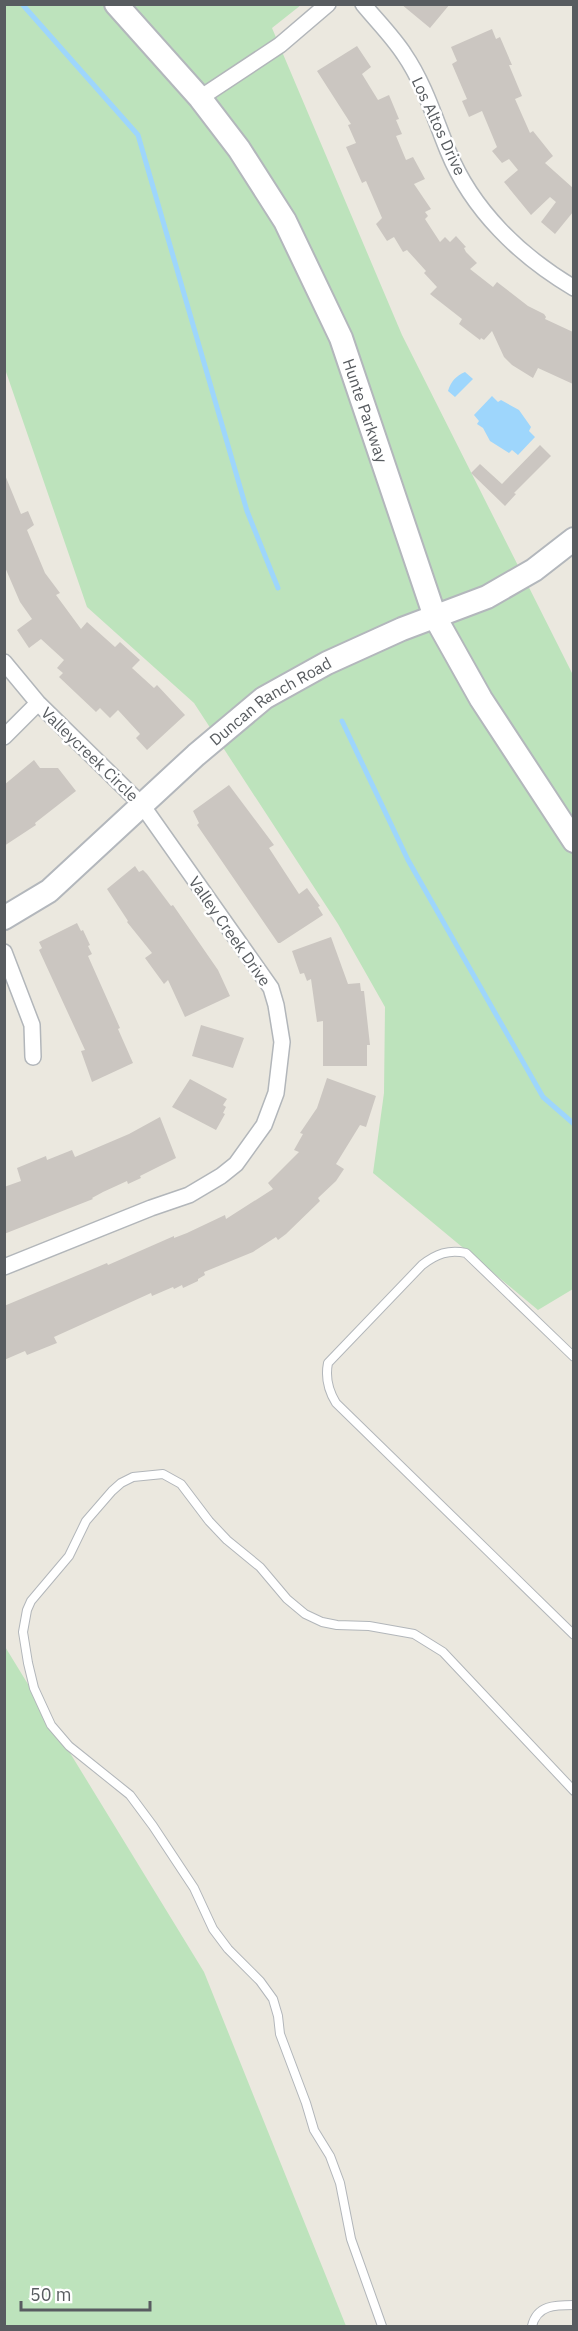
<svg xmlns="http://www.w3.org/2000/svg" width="578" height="2331" font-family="'IBM Plex Sans',sans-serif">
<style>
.green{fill:#bde3bc}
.water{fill:#9ed6fc}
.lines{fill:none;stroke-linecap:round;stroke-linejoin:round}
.stream{stroke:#9ed6fc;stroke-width:5}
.building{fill:#cbc6c1}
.lane-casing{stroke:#b2b6ba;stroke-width:10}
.street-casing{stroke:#b2b6ba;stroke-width:18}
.secondary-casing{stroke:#b3b7bc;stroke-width:26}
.lane{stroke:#fff;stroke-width:8}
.street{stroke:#fff;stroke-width:15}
.secondary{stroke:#fff;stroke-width:22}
.labels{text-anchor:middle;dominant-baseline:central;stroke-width:5;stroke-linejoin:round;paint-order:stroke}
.street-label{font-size:16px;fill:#585c60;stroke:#fff}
</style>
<rect width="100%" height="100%" fill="#ebe8df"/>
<path class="green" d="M4 5H301L272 28 402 335 573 675V1289L538 1310 373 1173 384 1093 385 1007 338 924 194 703 87 607 5 369Z
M4 1645 204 1972 346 2326H5Z"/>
<path class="water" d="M465 372 473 379 455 397 448 391C451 381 456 376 465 372Z
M492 396 498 402 501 400 519 410 531 427 529 431 535 437 518 455 512 450 509 453 490 441 483 428 477 424 479 421 474 415Z"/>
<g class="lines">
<path class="stream" d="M22 4 138 135 247 511 278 588
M342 721 408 860 543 1097 574 1124"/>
</g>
<path class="building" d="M401 4H450L430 28Z
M492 29 496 39 500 37 512 65H509L522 96 515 99 530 133 533 131 553 156 545 163 573 188V212L555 234 541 222 556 202 550 197 531 215 504 182 518 170 509 159 502 163 492 151 497 147 482 111 469 117 462 101 467 99 452 64 457 61 451 47Z
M357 46 371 67 362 74 378 100 389 95 399 119 396 120 402 134 396 136 406 160 413 157 425 179 414 184 431 209 425 212 428 216 425 219 440 242 445 237 450 242 456 236 466 247 464 248 466 252 477 263 470 269 493 287 497 282 528 306 544 314 546 317 545 319 573 332V384L538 368 533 378 512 365 504 357 492 331 484 340 481 338 480 340 459 324 462 319 430 294 437 287 424 273 426 271 407 250 403 252 394 237 387 241 376 224 382 218 366 181 362 183 346 147 356 143 348 125 351 124 317 71Z
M540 445 551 456 514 493 516 494 505 506 471 473 480 464 502 484Z
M5 475 21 514 28 511 34 525 27 530 45 573 60 593 56 595 81 629 87 622 115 647 120 642 140 660 132 668 154 688 157 685 185 715 147 750 136 738 140 734 118 710 110 718 100 708 96 712 59 677 63 673 57 668 64 660 41 639 29 648 17 630 32 619 20 602 4 565Z
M34 760 40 768H58L76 791 35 823 36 825 4 846V785Z
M229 785 274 845 269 848 299 894 307 888 320 906 318 907 323 915 280 943H278L197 825 199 823 193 811Z
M135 866 139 872 143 870 147 874 171 906 173 905 218 970 230 996 185 1017 168 980 164 984 145 958 152 953 127 922 128 921 107 889Z
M77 923 81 931 83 930 90 945 88 946 92 954 88 956 120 1028 118 1029 133 1063 92 1082 81 1051 85 1050 39 950 42 948 39 942Z
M331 937 348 984 360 983 361 991H364L370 1045H367V1066H323V1021L317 1022 311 979 307 981 304 973 300 974 292 951Z
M201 1025 244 1038 233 1068 192 1056Z
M327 1078 376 1096 366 1127 360 1125 336 1164 344 1169 336 1181 318 1198 320 1201 286 1234 278 1240 276 1237 253 1252 204 1272 205 1275 198 1279V1281L183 1288 182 1285 174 1289 173 1287 152 1296 151 1293 54 1337 57 1343 27 1355 25 1351 4 1360V1306L107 1263 108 1265 174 1236V1238L187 1233 225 1215 226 1219 273 1189 268 1183 299 1152 294 1150 303 1134 300 1133 317 1108Z
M190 1079 227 1099 223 1105 226 1107 223 1113 225 1114 216 1130 172 1107Z
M160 1117 176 1158 140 1176 141 1178 128 1184 127 1181 103 1192 92 1198 93 1199 4 1234V1187L21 1181 17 1168 46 1156 47 1160 72 1150 75 1157 129 1134Z"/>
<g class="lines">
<defs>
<path id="lane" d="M574 1357 466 1253C449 1249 436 1254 422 1265L328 1363C325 1378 328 1390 336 1403L574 1635
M382 2326 351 2239 340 2183 330 2156 314 2130 306 2103 280 2034 278 2016 273 1999 260 1981 228 1949 213 1929 194 1888 153 1826 130 1795 69 1746 51 1725 34 1688 28 1663 23 1632 27 1610 31 1601 69 1556 86 1521 112 1491 121 1483 133 1477 163 1474 181 1484 209 1521 227 1540 260 1567 287 1599 305 1614 322 1622 337 1625 369 1626 414 1634 443 1652 574 1791
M532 2326C537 2305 555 2305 574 2305"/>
<path id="street" d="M363 4C377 21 393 37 404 54 424 83 435 119 448 151 472 210 520 256 574 288
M200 98 280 45 328 4
M4 662 38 703 142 805 271 988 276 1005 282 1042 276 1093 264 1125 236 1164 221 1176 189 1195 151 1208 4 1267
M4 737 38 703
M4 952 32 1025 33 1057"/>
<g id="secondary">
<path id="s1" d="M116 4 200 98 239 149 285 221 341 338 435 617 481 699 574 841"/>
<path id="s2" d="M4 918 49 891 196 755 264 698 327 663 402 629 487 597 534 570 574 539"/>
</g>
</defs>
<use href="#lane" class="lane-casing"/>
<use href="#street" class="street-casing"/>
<use href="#secondary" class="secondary-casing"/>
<use href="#lane" class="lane"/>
<use href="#street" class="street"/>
<use href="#secondary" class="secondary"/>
</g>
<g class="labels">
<g class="street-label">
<text transform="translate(439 126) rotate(65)">Los Altos Drive</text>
<text stroke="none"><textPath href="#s1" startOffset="482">Hunte Parkway</textPath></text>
<text stroke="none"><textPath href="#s2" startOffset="345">Duncan Ranch Road</textPath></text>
<text transform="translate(90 754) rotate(44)">Valleycreek Circle</text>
<text transform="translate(230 931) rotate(55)">Valley Creek Drive</text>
</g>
</g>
<rect width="578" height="2331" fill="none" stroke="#585c60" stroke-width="12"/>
<path d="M21 2301v9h129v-9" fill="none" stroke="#585c60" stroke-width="3"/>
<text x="30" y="2301" font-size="18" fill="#585c60" stroke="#ffffff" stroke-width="4.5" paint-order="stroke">50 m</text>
</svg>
